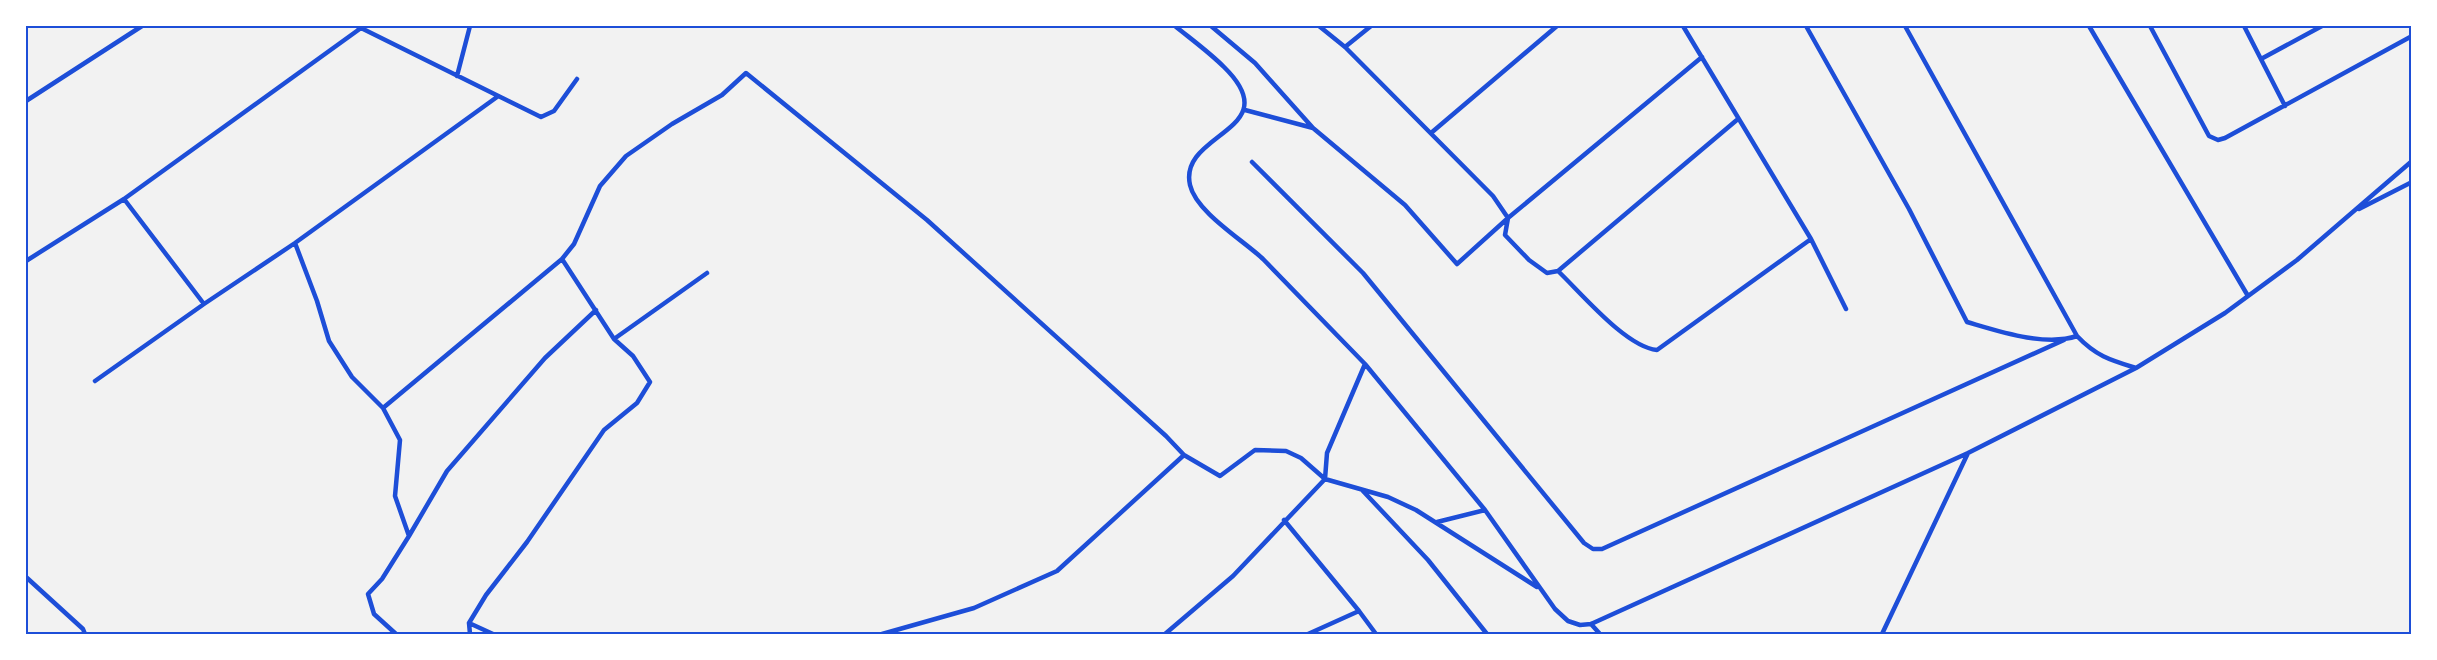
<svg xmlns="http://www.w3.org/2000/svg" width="2437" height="660" font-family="Figtree,sans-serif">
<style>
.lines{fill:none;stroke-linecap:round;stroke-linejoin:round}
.minor{stroke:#1d4ed8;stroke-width:4.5}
.neatline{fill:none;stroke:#1d4ed8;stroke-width:2}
</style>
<rect width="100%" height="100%" fill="#f2f2f2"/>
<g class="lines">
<path class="minor" d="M357 26 541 117 554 111 577 79
M1175 26C1191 39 1209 52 1224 67 1289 131 1178 132 1190 185 1196 212 1243 240 1263 259L1365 364 1485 510 1555 609 1568 621 1580 625 1591 624 1968 453
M1211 26 1255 63 1313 128 1405 205 1457 264 1508 218 1702 57
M1319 26 1345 47 1493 196 1508 218 1505 235 1529 260 1547 273 1558 271 1738 119
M1683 26 1811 239 1846 309
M1806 26 1909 209 1967 322C1998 331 2045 347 2077 336 2096 356 2110 360 2136 368
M1905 26 2077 336
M2089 26 2248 296
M2150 26 2209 136 2218 140 2225 138 2412 36
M2244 26 2285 106
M1345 47 1371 26
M2261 59 2322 26
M457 76 470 26
M26 101 142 26
M1245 110 1313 128
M1431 133 1557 26
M1252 162 1363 273 1584 543 1593 549H1602L2064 340
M124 199 204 304
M2359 209 2412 182
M295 243 317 301 329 341 352 377 383 408 400 440 395 496 409 536 382 579 368 594 374 614 396 634
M562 259 574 244 600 186 626 156 672 124 722 95 746 73 927 220 1166 436 1184 455
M26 261 124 199 361 28
M1558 271C1582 294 1626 347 1657 350L1811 239
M614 339 707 273
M95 381 204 304 295 243 497 97
M383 408 562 259 614 339 633 356 650 382 637 403 604 430 527 542 486 595 469 623 470 634
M1363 491 1428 560 1487 634
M1284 520 1359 611 1376 634
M1437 522 1485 510
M409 536 447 471 545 358 596 310
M26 577 83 629 85 634
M469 623 493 634
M1591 624 1600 634
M882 634 974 608 1057 571 1184 455 1220 476 1255 450 1286 451 1301 458 1325 479 1388 497 1416 510 1537 587
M1165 634 1233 576 1325 479 1327 453 1365 364
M1308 634 1359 611
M1882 634 1968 453 2136 368 2225 313 2297 260 2412 161"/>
</g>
<rect width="2437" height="660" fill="none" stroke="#ffffff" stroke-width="54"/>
<rect x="27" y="27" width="2383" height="606" class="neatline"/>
</svg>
